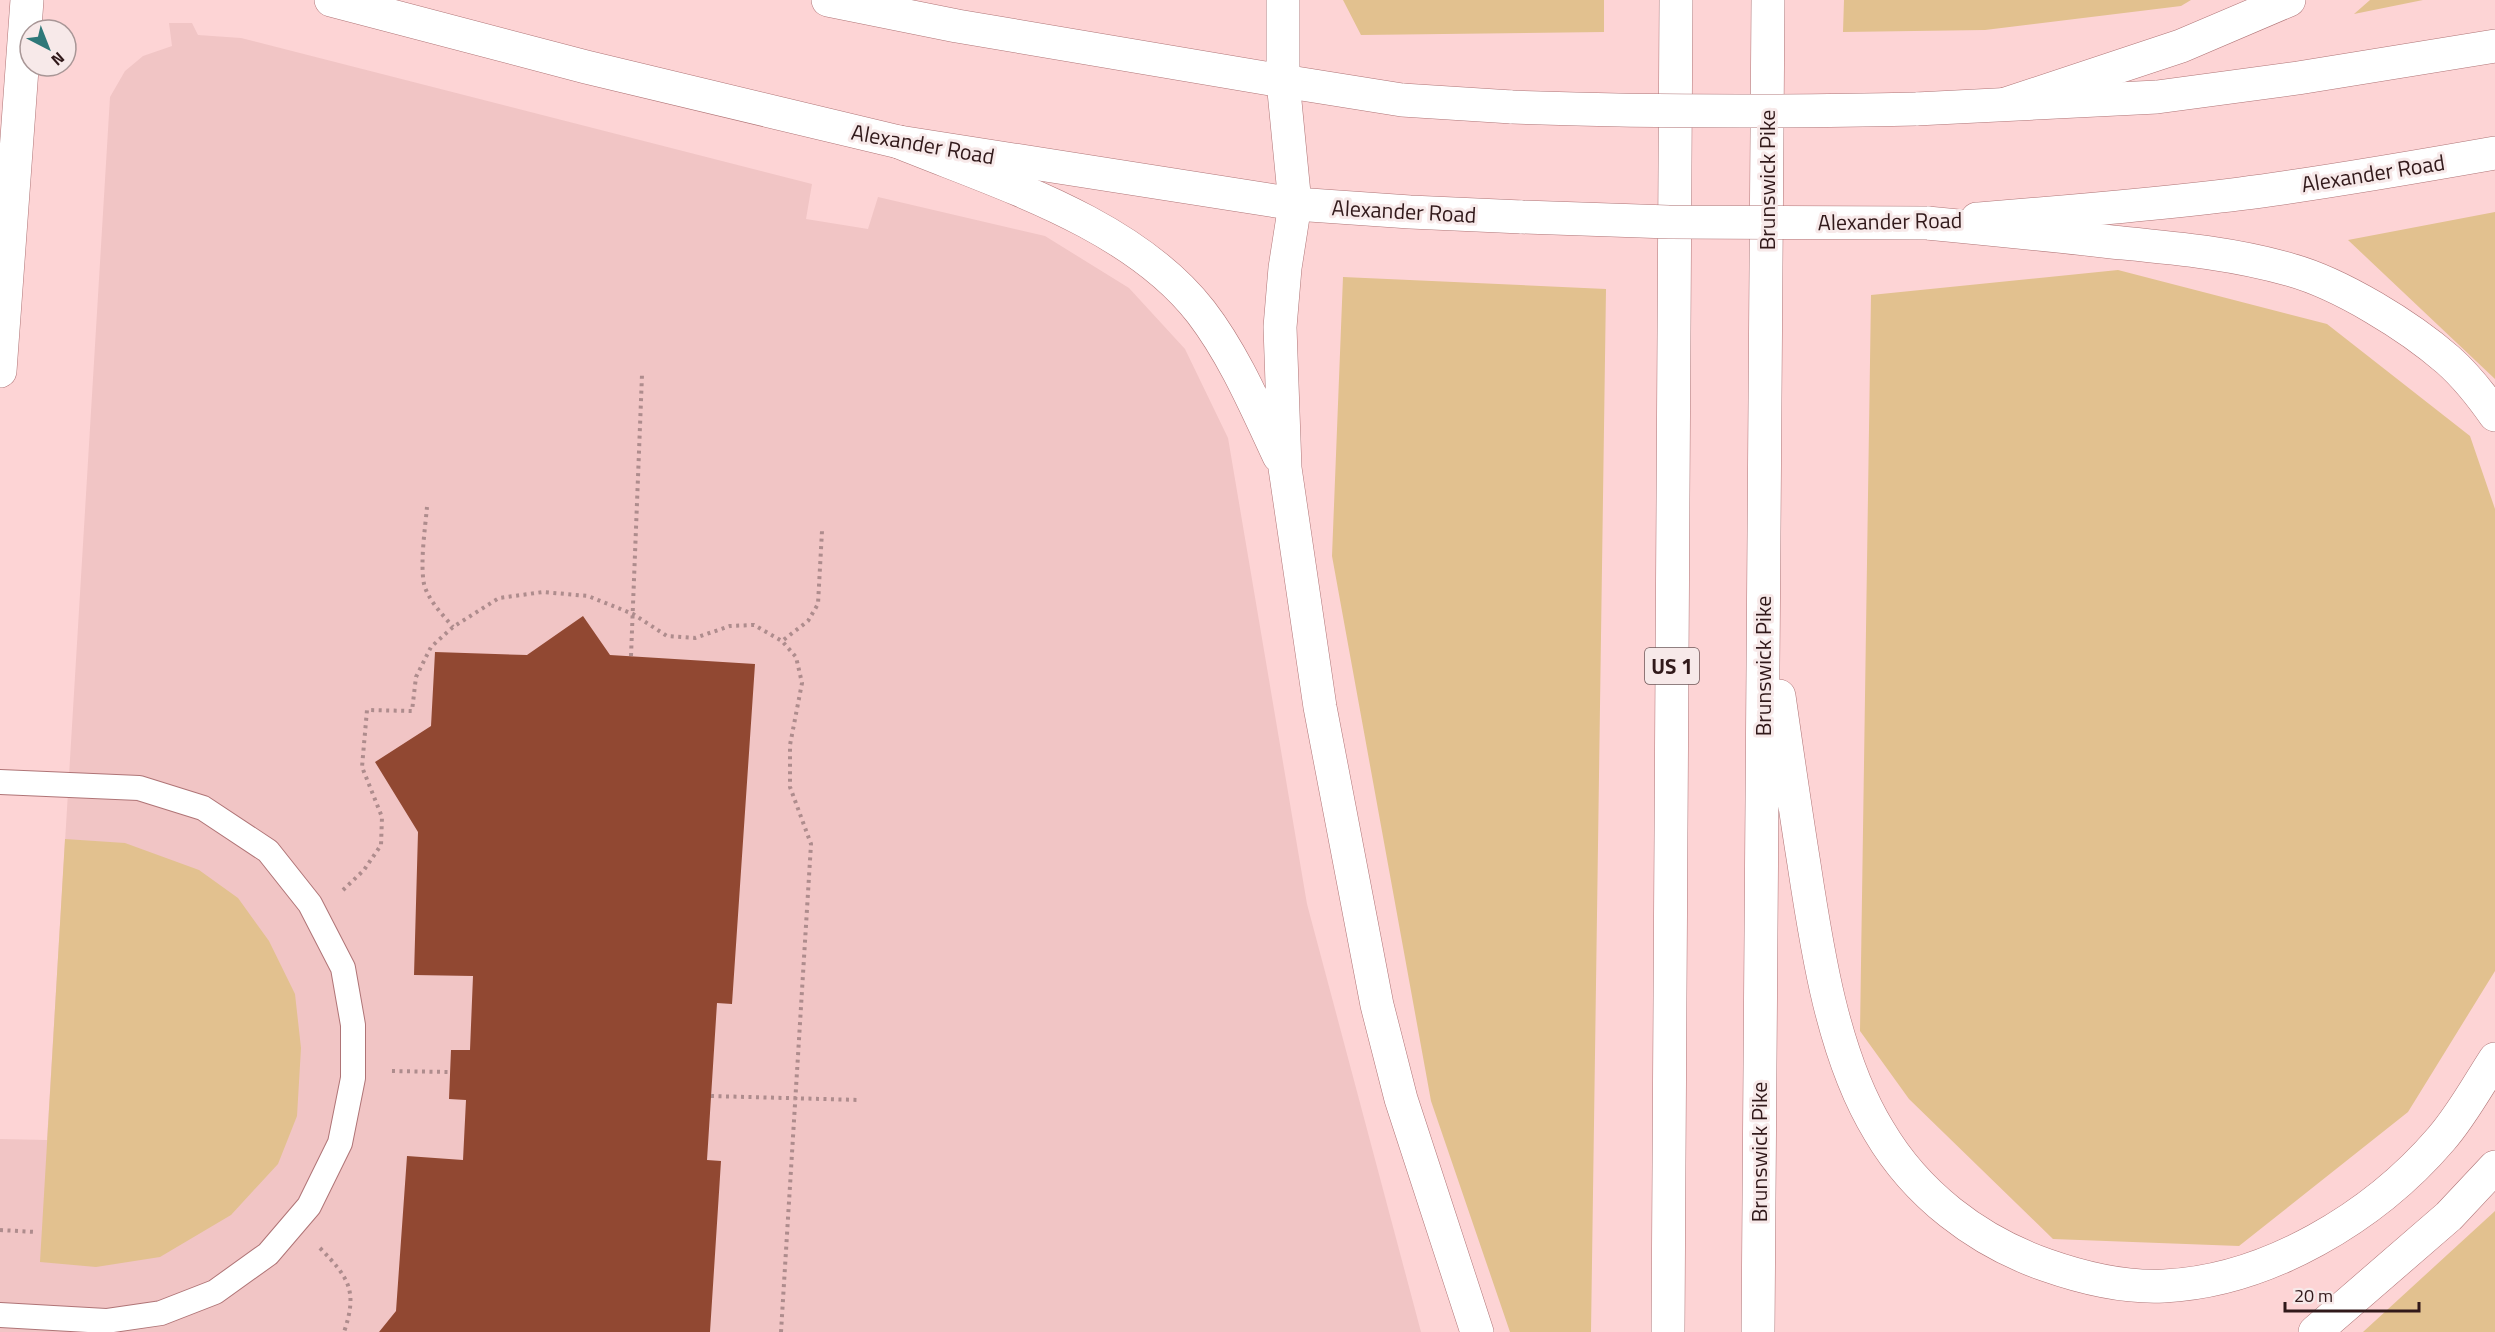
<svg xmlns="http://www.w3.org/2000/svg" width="2495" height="1332" font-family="'Titillium Web',sans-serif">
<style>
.built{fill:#f1c5c5}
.green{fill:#e2c18f}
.building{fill:#914832}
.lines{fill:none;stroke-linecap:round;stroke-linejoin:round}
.service-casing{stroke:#af7476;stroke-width:26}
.minor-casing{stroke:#af7476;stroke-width:34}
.tertiary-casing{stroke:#af7476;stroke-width:34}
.secondary-casing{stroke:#af7476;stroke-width:34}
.trunk-casing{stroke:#af7476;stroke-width:34}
.path{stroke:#ae8c8d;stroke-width:4;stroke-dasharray:3 4.5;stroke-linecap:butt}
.service{stroke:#fff;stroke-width:24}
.minor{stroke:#fff;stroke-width:33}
.tertiary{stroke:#fff;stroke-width:33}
.secondary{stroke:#fff;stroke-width:33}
.trunk{stroke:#fff;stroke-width:33}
.secondary-bridge-casing{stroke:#af7476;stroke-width:34;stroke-linecap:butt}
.secondary-bridge{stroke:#fff;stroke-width:33}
.labels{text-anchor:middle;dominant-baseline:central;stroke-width:6;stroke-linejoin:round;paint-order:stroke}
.shield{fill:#f7e9e9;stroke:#6c5758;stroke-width:1.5}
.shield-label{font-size:21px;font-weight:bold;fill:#31191a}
.street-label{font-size:22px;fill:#31191a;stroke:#f7e9e9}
</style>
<rect width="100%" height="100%" fill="#fdd4d5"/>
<path class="built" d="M169 23H192L198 35 241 38 812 184 806 219 868 229 878 197 1045 236 1129 288 1185 349 1228 438 1307 904 1421 1332H0V1139L47 1140 110 97 125 71 143 56 172 46Z"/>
<path class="green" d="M1343 0H1604V32L1361 35Z
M1844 0H2191L2181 6 1985 30 1843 32Z
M2370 0H2423L2354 14Z
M2495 212V379L2348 240Z
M2118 270 2327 324 2470 436 2495 509V971L2408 1112 2239 1246 2053 1239 1909 1099 1860 1031 1871 295Z
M1343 277 1606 289 1591 1332H1510L1431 1101 1332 556Z
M65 839 125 843 199 870 238 898 269 941 295 994 301 1048 297 1116 278 1164 231 1215 160 1257 96 1267 40 1262Z
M2495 1211V1332H2363Z"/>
<path class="building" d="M583 616 610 655 755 664 732 1004 717 1003 707 1160 721 1161 710 1332H379L396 1311 407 1156 463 1160 466 1100 449 1099 451 1050H470L473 976 414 975 418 832 375 762 431 726 435 652 527 655Z"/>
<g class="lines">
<defs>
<path id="service" d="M0 782 139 788 203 808 268 851 310 904 343 968 353 1025V1078L340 1143 309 1206 268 1254 215 1292 161 1313 106 1321 0 1315"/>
<path id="minor" d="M0 371 27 0"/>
<path id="tertiary" d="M331 0 586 67 899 142 1295 204
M828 0 957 26 1283 81"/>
<path id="secondary" d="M1283 81 1402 100 1512 107
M1916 109 2157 97 2298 78 2495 46
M1295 204 1410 212 1522 217
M1977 219C2064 212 2152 205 2239 194 2325 183 2410 168 2495 153"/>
<path id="trunk" d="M1283 0V81L1295 204 1285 268 1280 327 1285 468 1320 707 1377 1005 1401 1099 1477 1332
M2006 104 2181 46 2289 0
M899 142C999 183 1132 223 1201 312 1234 355 1256 407 1279 456
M1927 223C1989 229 2050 235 2112 242 2173 248 2232 253 2291 270 2341 284 2409 326 2448 360 2466 376 2481 395 2495 415
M1779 696C1787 752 1795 808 1804 864 1817 950 1833 1056 1879 1131 1916 1194 1977 1241 2046 1265 2083 1278 2124 1288 2164 1286 2268 1281 2374 1217 2441 1139 2462 1115 2478 1085 2495 1059
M1668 1332 1676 0
M1758 1332 1768 0
M2315 1332 2449 1216 2495 1167"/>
</defs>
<use href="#service" class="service-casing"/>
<use href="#minor" class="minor-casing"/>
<use href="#tertiary" class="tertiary-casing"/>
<use href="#secondary" class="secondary-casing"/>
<use href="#trunk" class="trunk-casing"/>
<path class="path" d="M427 507C425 530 420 562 424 584 428 600 443 615 453 627
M631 656 642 375
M343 890 364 870 381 845 382 817 362 767 367 710 412 711 416 677 431 647 453 627 499 598 543 592 588 596 633 614 667 636 695 638 730 626 754 625 782 641 808 621 818 604 822 531
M392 1071 450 1072
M711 1096 860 1100
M0 1230 36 1232
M320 1248C349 1278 358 1291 344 1332
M781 1332 811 844 790 787V745L802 683 796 657 782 641"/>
<use href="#service" class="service"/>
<use href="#minor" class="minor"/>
<use href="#tertiary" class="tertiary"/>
<use href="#secondary" class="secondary"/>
<use href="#trunk" class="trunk"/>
<defs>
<path id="secondary-bridge" d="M1512 107C1647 112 1781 112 1916 109
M1522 217 1669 222 1927 223"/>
</defs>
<use href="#secondary-bridge" class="secondary-bridge-casing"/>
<use href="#secondary-bridge" class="secondary-bridge"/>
</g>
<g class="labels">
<rect class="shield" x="1645" y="648" width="54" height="36" rx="4.5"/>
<g class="shield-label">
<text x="1672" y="666">US 1</text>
</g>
<g class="street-label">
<text transform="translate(923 144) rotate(10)">Alexander Road</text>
<text transform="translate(2373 173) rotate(-9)">Alexander Road</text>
<text transform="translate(1767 180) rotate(-90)">Brunswick Pike</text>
<text transform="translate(1404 211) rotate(3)">Alexander Road</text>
<text transform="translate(1890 221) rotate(-1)">Alexander Road</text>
<text transform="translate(1763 666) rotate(-90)">Brunswick Pike</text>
<text transform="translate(1759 1152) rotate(-90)">Brunswick Pike</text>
</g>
</g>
<g transform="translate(48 48) rotate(138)"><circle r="28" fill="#f7e9e9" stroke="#a89696" stroke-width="1.5"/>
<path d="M0-4.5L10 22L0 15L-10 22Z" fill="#2e7879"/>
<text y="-9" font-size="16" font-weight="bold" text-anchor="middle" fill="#31191a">N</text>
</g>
<path d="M2285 1302v9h134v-9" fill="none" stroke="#31191a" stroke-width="3"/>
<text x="2294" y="1302" font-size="18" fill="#31191a" stroke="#f7e9e9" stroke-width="4.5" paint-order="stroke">20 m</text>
</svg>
